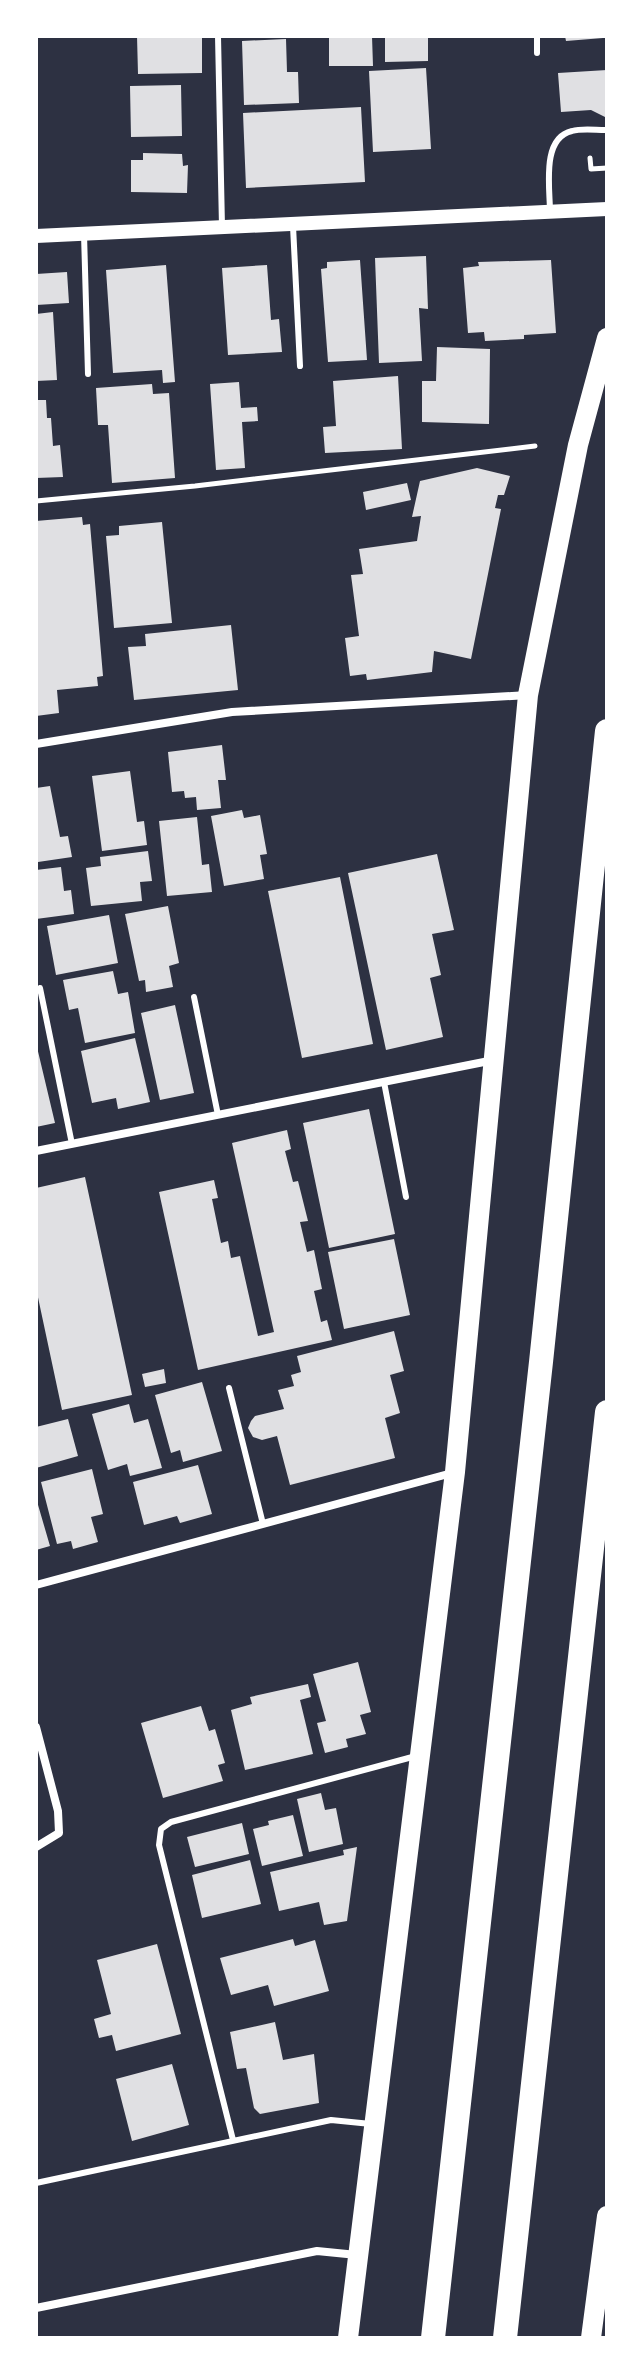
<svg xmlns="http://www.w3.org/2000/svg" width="643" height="2374" font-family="'Fira Sans',sans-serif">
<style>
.building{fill:#e0e0e3}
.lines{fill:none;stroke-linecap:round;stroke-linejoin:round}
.path{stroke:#fff;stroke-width:5}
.service{stroke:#fff;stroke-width:6}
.minor{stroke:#fff;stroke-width:8}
.tertiary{stroke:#fff;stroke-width:14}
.primary{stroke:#fff;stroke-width:20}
.motorway{stroke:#fff;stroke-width:24}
</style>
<rect width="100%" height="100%" fill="#2d3142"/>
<path class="building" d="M137 36H202V73L138 74Z
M329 36H372L373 66H329Z
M385 36H428V61L385 62Z
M565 36H603V38L566 41Z
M286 39 287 72H298L299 103 244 105 242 41Z
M426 68 431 149 373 152 369 71Z
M607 70V118L591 110 561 112 558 73Z
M181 85 182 136 131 137 130 86Z
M361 107 365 182 246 188 243 113Z
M143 153 182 154 183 166 188 165 187 193 131 192V160H143Z
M426 256 428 309 419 308 422 361 379 363 375 258Z
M360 260 367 360 328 362 321 269 327 268V262Z
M551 260 556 333 524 335V339L485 341 484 332 468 333 463 268 479 266 478 262Z
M166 265 175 382 163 383 162 370 113 373 106 270Z
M267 265 271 320 279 319 282 352 228 355 222 268Z
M67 272 69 303 36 305V274Z
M53 312 57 380 36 381V314Z
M437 347 490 349 489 424 422 422V381H436Z
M398 376 402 449 325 453 323 427 336 426 333 381Z
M239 382 241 408 257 407 258 421 242 422 245 468 216 470 210 384Z
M152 384 153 394 169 393 175 478 112 483 108 425H98L96 388Z
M36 400H46L47 418H51L53 446 60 445 63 477 36 478Z
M477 468 510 476 504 495H498L495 508 501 509 471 659 434 651 432 672 367 680 366 674 350 676 345 638 359 636 351 575 363 574 359 549 417 541 421 516 412 517 420 481Z
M407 483 411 500 366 510 363 492Z
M82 517 83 525 90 524 103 676 97 677 98 686 57 690 59 713 36 716V521Z
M162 522 172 623 114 628 106 536 119 535V526Z
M231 625 238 690 134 700 128 647 146 646 145 634Z
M222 745 226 780H218L221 808 197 810 196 797 185 798 184 791 172 792 168 752Z
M130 771 137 822 144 821 147 845 102 851 92 776Z
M50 786 60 837 68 836 72 857 38 862 36 858V788Z
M242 810 244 818 260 815 267 854 260 855 264 879 224 886 211 816Z
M197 817 202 865 209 864 212 892 167 896 159 821Z
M148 851 152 881 140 882 142 901 91 906 86 868 101 866 100 857Z
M437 854 454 930 432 934 441 975 430 978 443 1037 386 1050 348 873Z
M61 867 64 891 71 890 74 914 36 919V870Z
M340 877 373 1044 302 1058 268 891Z
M168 906 179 963 169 966 173 987 146 992 145 980 139 981 125 914Z
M109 915 118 963 56 975 47 926Z
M113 971 118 994 128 992 135 1033 85 1043 78 1008 69 1010 63 980Z
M175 1005 194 1093 160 1100 141 1013Z
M135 1038 150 1102 118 1109 116 1098 92 1103 81 1051Z
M36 1043 55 1123 36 1127Z
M369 1109 395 1234 329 1248 303 1123Z
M287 1130 291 1149 285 1151 293 1182 298 1181 308 1221 300 1222 307 1252 314 1250 322 1289 314 1291 321 1322 327 1320 332 1340 198 1370 159 1192 214 1180 218 1198 212 1199 221 1243 228 1241 231 1258 240 1256 258 1336 274 1332 232 1143Z
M85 1177 132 1395 62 1410 36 1288V1188Z
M394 1239 410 1315 344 1329 328 1252Z
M394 1331 404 1371 390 1375 400 1413 385 1418 395 1458 290 1485 277 1436 262 1440 253 1437 248 1428 251 1421 255 1416 284 1409 278 1390 294 1386 291 1375 301 1372 297 1356Z
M164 1369 166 1383 145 1387 142 1374Z
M202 1382 222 1451 183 1462 180 1450 171 1453 155 1395Z
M129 1404 134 1423 148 1419 162 1468 130 1476 127 1464 108 1470 92 1414Z
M68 1419 78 1456 36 1468V1427Z
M198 1465 212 1514 180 1523 177 1516 144 1525 133 1482Z
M92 1469 103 1514 91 1517 98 1542 73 1549 71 1541 57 1544 41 1482Z
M36 1498 50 1546 36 1550Z
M358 1662 371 1712 360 1715 366 1734 346 1739 348 1747 325 1753 317 1723 326 1721 313 1674Z
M308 1684 311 1697 300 1700 313 1754 245 1770 231 1710 252 1704 250 1697Z
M201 1706 209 1731 215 1729 225 1763 218 1765 223 1781 163 1798 141 1723Z
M321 1793 325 1810 336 1808 343 1844 309 1852 297 1799Z
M293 1815 303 1856 262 1866 253 1829 269 1825 268 1821Z
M242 1823 249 1854 195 1867 187 1837Z
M357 1847 347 1921 324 1925 319 1902 279 1911 270 1872 344 1855 343 1850Z
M250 1860 261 1904 202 1918 192 1875Z
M293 1939 295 1946 315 1940 329 1991 274 2006 268 1985 231 1995 220 1958Z
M157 1944 181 2034 116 2051 112 2035 99 2038 94 2019 111 2014 97 1960Z
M275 2022 283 2060 314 2054 319 2103 260 2114 254 2108 246 2068 237 2069 230 2032Z
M172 2064 189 2125 132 2141 116 2079Z"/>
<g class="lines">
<path class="path" d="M590 158 591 169 607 168
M36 501 195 486 535 446"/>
<path class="service" d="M218 36 222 227
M537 36V53
M550 212C550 188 541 138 572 131 582 128 595 130 605 130
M293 226 300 366
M84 234 88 374
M40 988 72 1144
M194 997 218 1115
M384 1082 406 1197
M229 1388 263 1524
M233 2140 159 1845 161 1829 171 1822 416 1756
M36 2183 331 2120 371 2124"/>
<path class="minor" d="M36 744 232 712 528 695
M36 1151 494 1060
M36 1585 452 1473
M36 1727 58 1811 59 1833 36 1847
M36 2308 317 2251 357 2255"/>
<path class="tertiary" d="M36 236 607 209"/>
<path class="primary" d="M348 2338 455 1472 528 695 578 445 607 338
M591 2338 607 2216"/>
<path class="motorway" d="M433 2338 541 1362 607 731
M505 2338 607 1412"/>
</g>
<rect width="643" height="2374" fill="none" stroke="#ffffff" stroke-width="76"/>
</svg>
